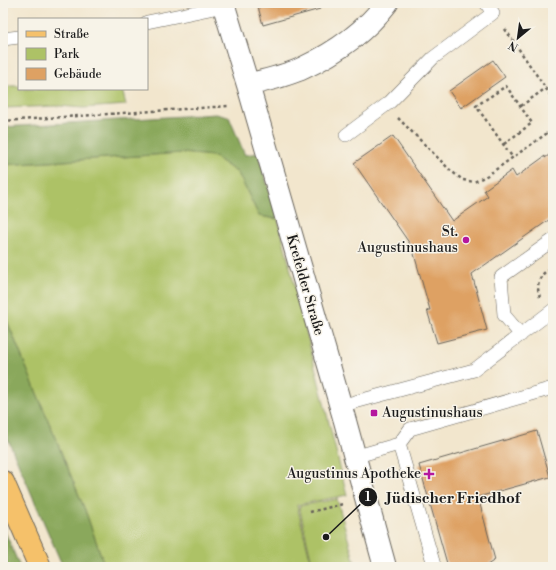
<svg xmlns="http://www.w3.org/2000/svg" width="556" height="570" font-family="'Libre Bodoni',serif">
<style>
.green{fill:#adc266;stroke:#646f41}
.forest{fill:#8aa85b;stroke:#53623c}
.building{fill:#dea163}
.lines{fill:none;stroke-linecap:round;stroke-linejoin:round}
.lane-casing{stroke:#67635a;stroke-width:14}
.street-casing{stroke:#67635a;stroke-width:24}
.primary-casing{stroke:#67635a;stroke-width:24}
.path{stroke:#67635a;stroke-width:2.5;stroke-dasharray:3 3;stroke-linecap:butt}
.lane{stroke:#fff;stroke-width:13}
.street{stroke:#fff;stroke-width:22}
.primary{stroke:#f5c16b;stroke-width:22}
.poi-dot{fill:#b5179e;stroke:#f7f3e8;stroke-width:1.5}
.labels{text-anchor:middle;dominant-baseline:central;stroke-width:3;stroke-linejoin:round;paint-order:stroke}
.poi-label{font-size:14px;fill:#1c1c1c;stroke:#f7f3e8;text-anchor:end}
.street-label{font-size:14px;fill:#1c1c1c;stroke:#f7f3e8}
.leader{fill:none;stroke:#1c1c1c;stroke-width:1.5}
.callout-dot{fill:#1c1c1c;stroke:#f7f3e8;stroke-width:1.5}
.mark-label{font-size:12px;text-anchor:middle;font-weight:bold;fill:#fff}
.callout-label{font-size:15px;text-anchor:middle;font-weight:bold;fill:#1c1c1c;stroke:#f7f3e8;stroke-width:3;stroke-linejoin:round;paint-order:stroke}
</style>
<rect width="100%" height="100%" fill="#f7f3e8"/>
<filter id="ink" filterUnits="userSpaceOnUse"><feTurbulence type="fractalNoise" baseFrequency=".025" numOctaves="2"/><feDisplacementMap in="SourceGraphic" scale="8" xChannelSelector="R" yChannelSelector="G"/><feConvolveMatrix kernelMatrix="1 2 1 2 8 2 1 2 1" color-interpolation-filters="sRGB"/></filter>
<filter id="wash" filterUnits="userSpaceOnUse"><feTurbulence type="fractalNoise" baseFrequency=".012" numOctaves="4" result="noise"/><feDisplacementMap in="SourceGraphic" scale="16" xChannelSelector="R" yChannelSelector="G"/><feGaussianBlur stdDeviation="0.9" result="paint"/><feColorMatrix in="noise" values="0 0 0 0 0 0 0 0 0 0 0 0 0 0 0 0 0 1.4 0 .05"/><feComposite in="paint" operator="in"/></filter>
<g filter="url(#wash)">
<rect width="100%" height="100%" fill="#f2e6cd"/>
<path class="green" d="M3 86H19V89H122L126 105 83 108 59 106 3 108Z
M182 153 213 156 238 173 259 216 278 219 347 495 297 505 312 567H105L85 510 3 311V165Z
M337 499 356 567H313L299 506Z"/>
<path class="forest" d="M216 114 229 117 245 155 258 153 278 219 259 216 238 173 213 156 182 153 3 165V127Z
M3 311 85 510 105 567H63L3 428Z
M3 527 20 567H3Z"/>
<g id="blocks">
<path class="building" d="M257 3H319L320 9 263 25Z
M493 60 505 77 461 108 449 91Z
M393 136 452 221 488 196 484 190 512 170 516 177 545 156V158L553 152V217L472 274 487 330 437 343 427 310H430L412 247 354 163Z
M537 431 550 477 478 497 495 560 484 567H448L419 465Z"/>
</g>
</g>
<g filter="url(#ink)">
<use href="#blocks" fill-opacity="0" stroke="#67635a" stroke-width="1"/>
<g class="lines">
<defs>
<path id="lane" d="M147 22 224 6
M3 39 19 37
M346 135 390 102 433 58 493 13 486 3
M521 335 504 315 501 277 553 240
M340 406 474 370 553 310
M399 444 434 565 433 567
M354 457 399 444 410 429 553 388"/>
<path id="street" d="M223 3 248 85 345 421 385 567
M248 85C266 80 286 76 303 68 335 53 365 32 387 3"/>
<path id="primary" d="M3 482 40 567"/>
</defs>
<use href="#lane" class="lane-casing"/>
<use href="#street" class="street-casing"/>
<use href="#primary" class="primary-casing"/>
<path class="path" d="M505 29 553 99
M521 106 546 88
M398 118 451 171 463 180 474 182 488 175 553 129
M3 121 229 106
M504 144 532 123 506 86 476 106 513 158
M540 297C535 284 540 272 553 268
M310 512 343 504"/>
<use href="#lane" class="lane"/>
<use href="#street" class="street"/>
<use href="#primary" class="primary"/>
</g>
</g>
<g class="poi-dot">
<circle cx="466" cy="240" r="4"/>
<rect x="370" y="409" width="8" height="8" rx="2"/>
<path d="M427 468h4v4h4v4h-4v4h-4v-4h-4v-4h4z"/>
</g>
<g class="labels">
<g class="poi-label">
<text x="458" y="232">St.<tspan x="458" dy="16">Augustinushaus</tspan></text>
<text x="382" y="413" text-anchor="start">Augustinushaus</text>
<text x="421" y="474">Augustinus Apotheke</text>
</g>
<g class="street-label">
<text transform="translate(305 285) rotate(74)">Krefelder Straße</text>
</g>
</g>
<path class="leader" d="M326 537L368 497"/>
<g class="callout-dot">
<circle cx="326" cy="537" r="4"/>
<circle cx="368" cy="497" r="10"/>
</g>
<g class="mark-label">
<text x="368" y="501">1</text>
</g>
<g class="callout-label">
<text x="453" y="503">Jüdischer Friedhof</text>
</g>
<rect width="556" height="570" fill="none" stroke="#f7f3e8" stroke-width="16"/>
<rect x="18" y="18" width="130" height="72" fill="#f7f3e8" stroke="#9f9d96"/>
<rect x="26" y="31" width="20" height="6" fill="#f5c16b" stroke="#9f9d96"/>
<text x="54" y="38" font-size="12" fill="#1c1c1c">Straße</text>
<rect x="26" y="48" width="20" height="12" fill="#adc266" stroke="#9f9d96"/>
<text x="54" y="58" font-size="12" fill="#1c1c1c">Park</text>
<rect x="26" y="68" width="20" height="12" fill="#dea163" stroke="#9f9d96"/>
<text x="54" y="78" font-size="12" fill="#1c1c1c">Gebäude</text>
<g transform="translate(518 38) rotate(209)" stroke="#f7f3e8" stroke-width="3" paint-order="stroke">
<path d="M0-3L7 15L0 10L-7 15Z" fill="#1c1c1c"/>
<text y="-6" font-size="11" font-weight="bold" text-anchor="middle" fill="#1c1c1c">N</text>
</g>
</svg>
